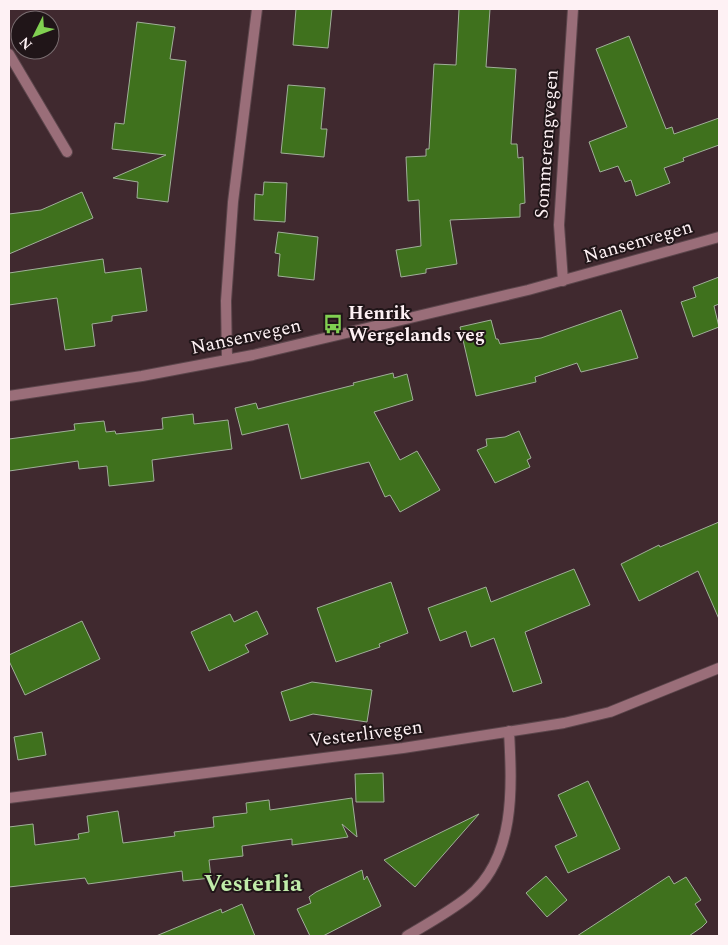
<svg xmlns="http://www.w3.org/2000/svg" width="728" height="945" font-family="Spectral,serif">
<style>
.building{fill:#3f711d;stroke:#a0af99}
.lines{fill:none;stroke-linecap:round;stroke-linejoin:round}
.street-casing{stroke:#5b454b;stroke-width:12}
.street{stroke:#9a6e79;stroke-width:10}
.labels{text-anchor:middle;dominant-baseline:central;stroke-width:4;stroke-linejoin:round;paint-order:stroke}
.street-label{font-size:19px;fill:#fef1f4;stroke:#201518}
.poi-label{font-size:19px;font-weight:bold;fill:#fef1f4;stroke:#201518;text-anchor:start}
.district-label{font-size:24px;font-weight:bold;fill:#c0ecaa;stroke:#201518}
</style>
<rect width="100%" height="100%" fill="#40292f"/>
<path class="building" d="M296 9H332L328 48 293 45Z
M459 9H490L486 67 516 69 511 144H517L518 158 523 157 525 203 520 204V217L450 220 457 264 426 269V273L401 277 396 250 421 246 419 200 408 201 406 157 426 156V149H429L434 64 456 65Z
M137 22 175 27 170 59 186 61 168 202 137 198 138 182 113 178 166 155 112 149 115 123 124 124Z
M629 36 666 129 672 127 674 134 719 118V145L683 158 684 161 664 168 670 183 636 196 631 180 625 182 618 166 600 172 589 142 627 127 596 49Z
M288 85 325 88 321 129H327L324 157 281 153Z
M264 182 287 183 285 222 254 220 255 194 263 195Z
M82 192 93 218 9 254V214L41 210Z
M278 232 318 237 314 280 278 276 280 254 275 253Z
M103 259 105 273 141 268 147 311 112 316V321L92 324 95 346 65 350 57 298 9 305V273Z
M719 277V304L714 306 719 327 693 337 681 302 696 297 693 287Z
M621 310 638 358 581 372 577 363 535 377 536 382 476 396 460 327 491 320 496 339H498L500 344 541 338Z
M393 373 394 378 407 374 413 400 374 412 400 460 417 451 440 490 400 512 390 495 385 497 369 462 301 479 288 424 242 435 235 408 256 403 258 409 354 385 353 383Z
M193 414 194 424 228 420 232 449 152 460 154 481 109 486 107 466 79 469 78 461 9 471V439L75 430 74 424 104 421 106 432 115 431 116 434 163 429 162 418Z
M519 431 531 458 527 460 530 467 495 483 477 450 487 446 486 439 505 437Z
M719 522V619L698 571 639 601 621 564 659 545 660 547Z
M574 569 590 605 525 632 542 683 513 692 494 638 471 647 466 631 440 641 428 608 486 587 491 602Z
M391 582 408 633 379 644 380 647 336 662 317 608Z
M257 611 268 634 245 645 249 652 209 671 191 632 230 614 234 622Z
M82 621 100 659 25 695 9 661V655Z
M312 682 372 690 367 722 313 714 290 721 281 692Z
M42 732 46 755 18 760 14 737Z
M383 773 384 802H356L355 774Z
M588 781 620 849 568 873 555 846 577 836 558 795Z
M352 798 357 837 342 824 348 837 292 845V839L242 846 243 856 209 860 211 878 183 881 182 871 88 884 85 878 9 887V827L33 824 35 845 79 839 78 834 89 832 87 816 118 811 123 843 175 836 174 832 214 827 213 817 247 813 246 803 269 800 270 810Z
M479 814 415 887 384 860Z
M362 870 364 880 367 876 381 906 323 936H310L297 909 311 903 309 897 316 892Z
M546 876 567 900 547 917 526 893Z
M669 876 674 884 686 877 701 900 695 904 707 922 702 927 689 936H577Z
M242 904 255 936H156L221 909 222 913Z"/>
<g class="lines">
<defs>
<path id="street" d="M9 54 67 152
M563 281 559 225 573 9
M227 360 226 301 233 202 257 9
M9 396 142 376 253 355 528 290 719 237
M9 798 403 748 564 723 610 712 719 668
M407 936C427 924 449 912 468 897 516 858 512 787 509 731"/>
</defs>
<use href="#street" class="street-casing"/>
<use href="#street" class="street"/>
</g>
<defs>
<symbol id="bus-bare" viewBox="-9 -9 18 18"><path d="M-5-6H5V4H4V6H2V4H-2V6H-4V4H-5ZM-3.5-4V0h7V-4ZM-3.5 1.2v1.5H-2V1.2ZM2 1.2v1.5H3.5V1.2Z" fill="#81d051" stroke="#201518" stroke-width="2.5" paint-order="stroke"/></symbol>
</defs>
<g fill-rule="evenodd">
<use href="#bus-bare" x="319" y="310" width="28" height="28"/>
</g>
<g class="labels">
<g class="street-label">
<text transform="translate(547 144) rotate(-86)">Sommerengvegen</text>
<text transform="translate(638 242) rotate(-16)">Nansenvegen</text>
<text transform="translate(246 337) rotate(-12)">Nansenvegen</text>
<text transform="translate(366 734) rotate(-7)">Vesterlivegen</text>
</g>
<g class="poi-label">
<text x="348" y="313">Henrik<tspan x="348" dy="22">Wergelands veg</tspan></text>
</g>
<g class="district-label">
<text x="253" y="884">Vesterlia</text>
</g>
</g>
<rect width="728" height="945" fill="none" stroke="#fef1f4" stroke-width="20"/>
<g transform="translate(35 35) rotate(228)"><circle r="24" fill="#201518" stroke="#796d70"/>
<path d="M0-4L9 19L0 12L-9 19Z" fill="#81d051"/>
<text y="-8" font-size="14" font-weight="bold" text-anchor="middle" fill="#fef1f4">N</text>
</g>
</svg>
